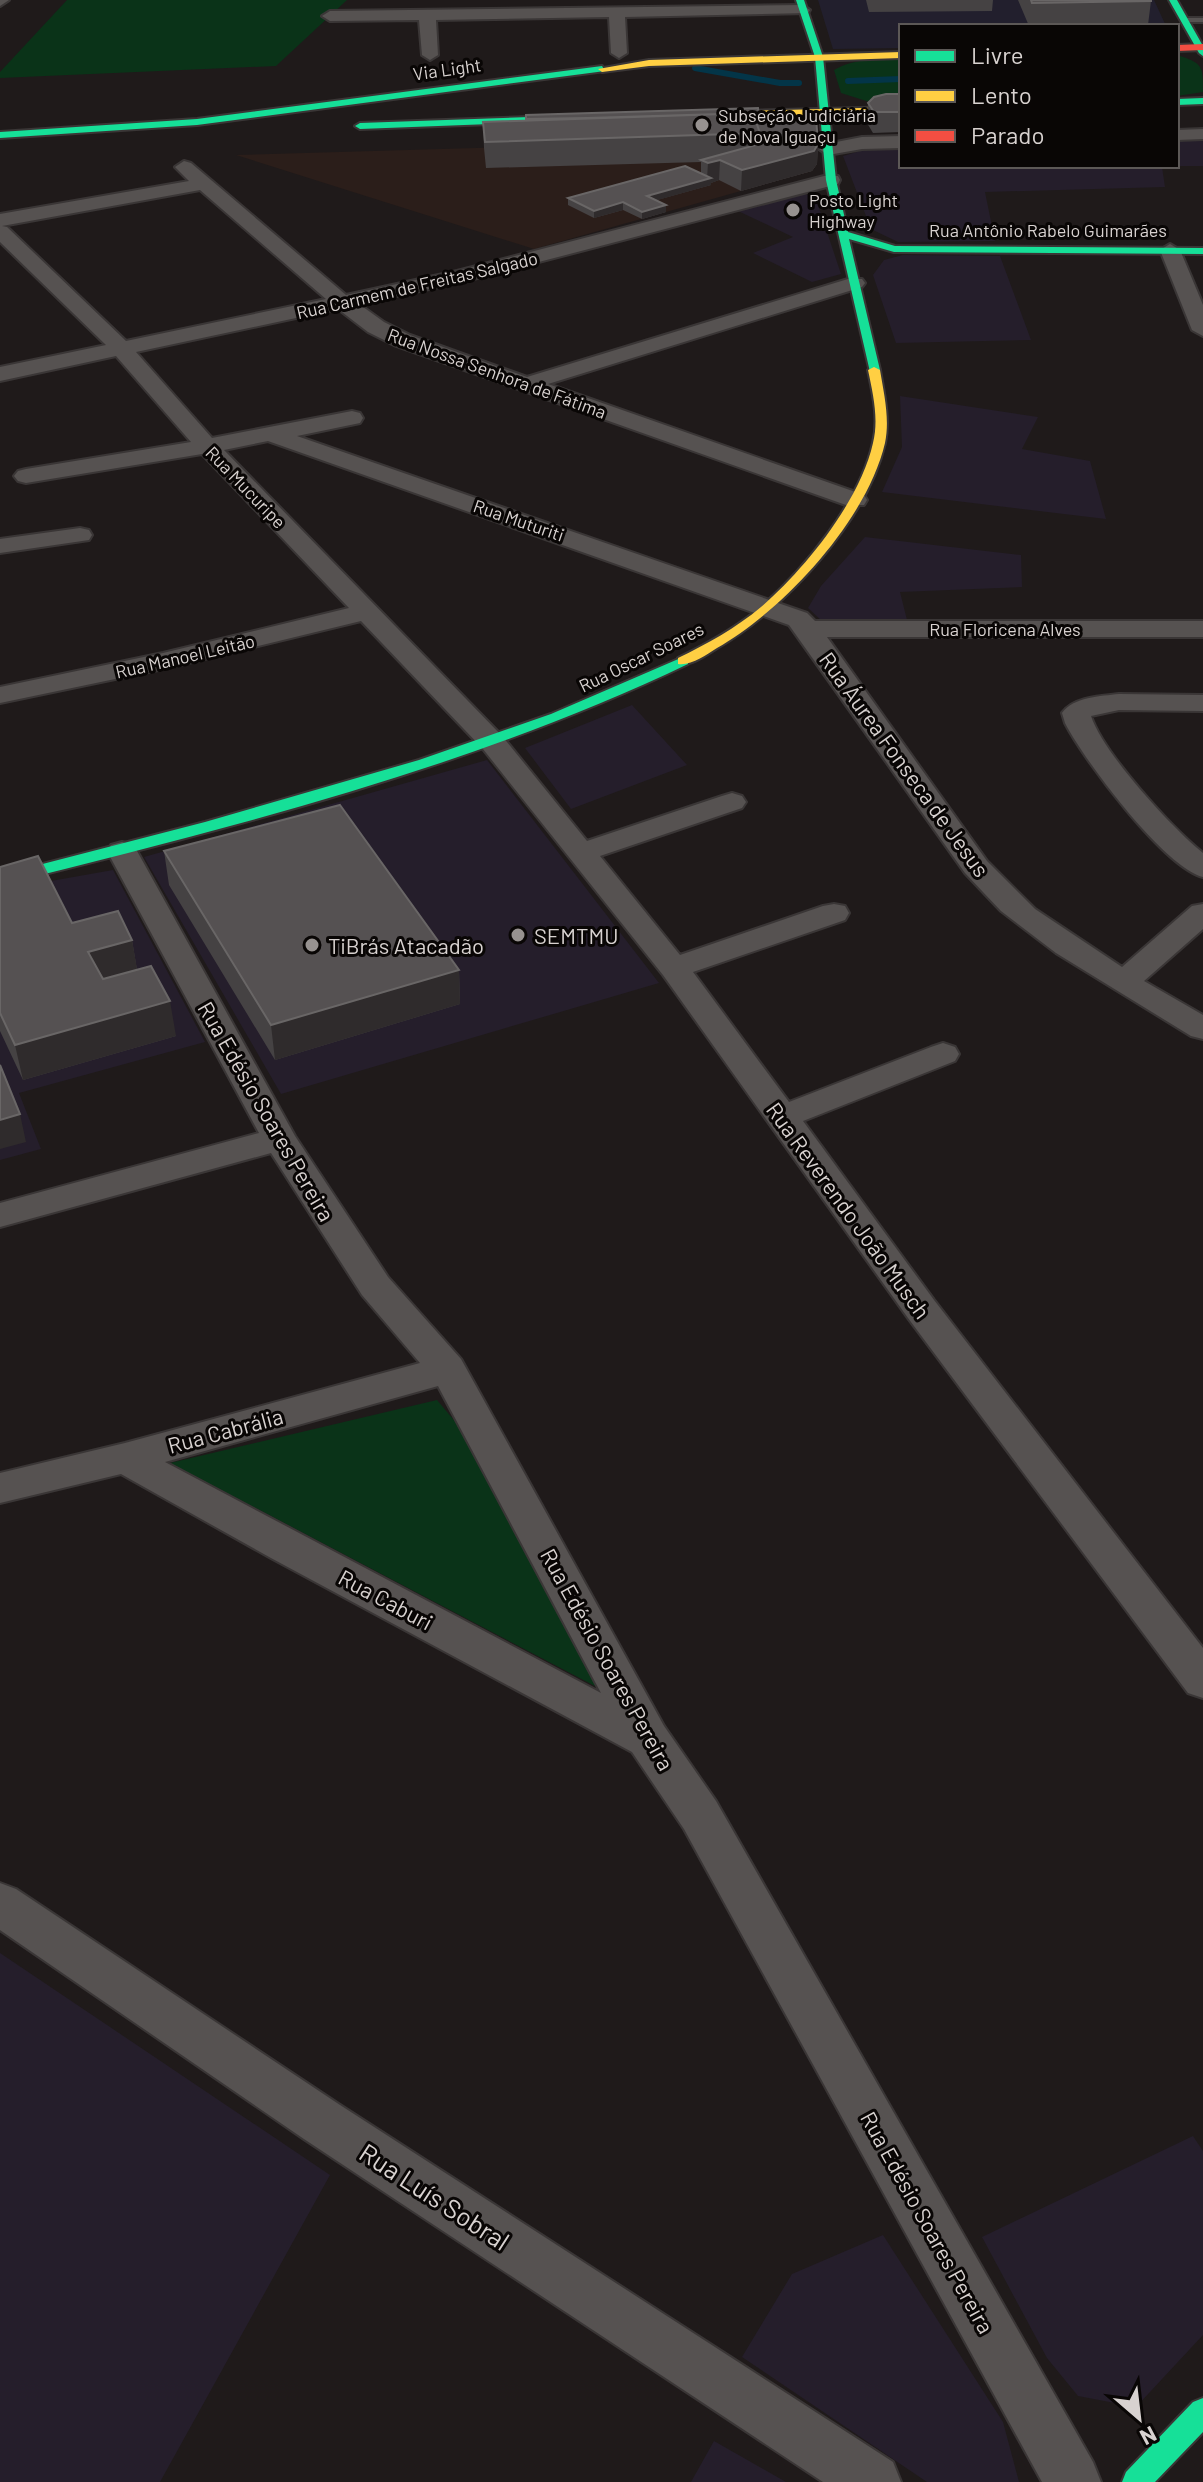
<svg xmlns="http://www.w3.org/2000/svg" width="1203" height="2482" font-family="Barlow,sans-serif">
<style>
.commercial{fill:#251e2b}
.built{fill:#2b1e1a}
.education{fill:#221f2d}
.green{fill:#0a3318}
.lines{fill:none;stroke-linecap:round;stroke-linejoin:round}
.stream{stroke:#033548;stroke-width:6}
.lane-casing{stroke:#3a3636;stroke-width:4}
.street-casing{stroke:#3a3636;stroke-width:4}
.fast-casing{stroke:#3a3636;stroke-width:4}
.slow-casing{stroke:#3a3636;stroke-width:4}
.jam-casing{stroke:#3a3636;stroke-width:4}
.lane{fill:#565251;fill-rule:evenodd}
.street{fill:#565251;fill-rule:evenodd}
.fast{fill:#16e098;fill-rule:evenodd}
.slow{fill:#ffcf43;fill-rule:evenodd}
.jam{fill:#f24e42;fill-rule:evenodd}
.wall{fill:#454243}
.shaded-wall{fill:#2f2b2c}
.building{fill:#555152;stroke:#696666;stroke-width:2}
.poi-dot{fill:#979290;stroke:#090605;stroke-width:3}
.labels{text-anchor:middle;dominant-baseline:central;stroke-width:6;stroke-linejoin:round;paint-order:stroke}
.far-street-label{font-size:18px;fill:#d8d2d0;stroke:#090605}
.far-poi-label{font-size:18px;fill:#d8d2d0;stroke:#090605;text-anchor:start}
.street-label{font-size:22px;fill:#d8d2d0;stroke:#090605}
.poi-label{font-size:22px;fill:#d8d2d0;stroke:#090605;text-anchor:start}
.near-street-label{font-size:26px;fill:#d8d2d0;stroke:#090605}
</style>
<rect width="100%" height="100%" fill="#1f1a1a"/>
<path class="commercial" d="M1177 140H1203V166H1177Z
M901 148V166H1168L1162 167 1165 187 985 192 995 241 898 242 871 229 843 156 860 151Z
M804 194 815 196 841 274 812 282 753 253 793 237 738 211Z
M903 255 1000 256 1031 340 896 343 873 275 884 260Z
M900 396 1038 417 1022 449 1090 461 1106 519 882 492 902 447Z
M865 537 1021 555 1022 587 900 592 907 620 823 622 808 608 821 586Z
M632 705 687 765 571 809 525 748Z
M487 760 659 983 281 1094 144 857Z
M113 870 205 1042 19 1093 41 1149 0 1160V890Z
M0 1953 330 2175 160 2482H0Z
M1193 2136 1203 2151V2335L1136 2407 1078 2396 1047 2358 982 2237Z
M883 2235 1003 2422 1019 2482H927L742 2357 792 2274Z
M714 2441 786 2482H691Z"/>
<path class="built" d="M814 138 817 164 812 171 534 249 236 155Z"/>
<path class="education" d="M818 0H1154L1166 26H901V48L833 49Z"/>
<path class="green" d="M67 0H347L276 66 0 78V72Z
M1177 55C1203 63 1203 66 1203 92L1177 96Z
M901 59V105H879L841 93 834 70C855 58 877 60 901 59Z
M437 1400 458 1425 612 1695 170 1463Z"/>
<g class="lines">
<path class="stream" d="M695 68 780 83H799
M848 81 901 79"/>
<defs>
<path id="lane" d="M1182 18H1203V22H1185Z"/>
<path id="street" d="M0 0H9L0 6Z
M802 5 810 10 808 13 625 17 627 53 619 58 611 53 609 17 436 20 438 55 430 60 422 55 419 20 330 21 322 16 330 11Z
M1203 129V139L1177 140V130Z
M901 136V148L862 149 828 155 819 149 821 145 862 137Z
M184 161 191 163 346 295 457 271 824 176H838L840 180 838 184 466 281 359 304 384 322 410 335 527 377 848 279H862L865 283 862 287 548 384 864 495 867 500 864 505H846L394 345 368 332 338 309 136 352 212 438 352 411 360 413 363 418 360 423 297 436 807 613 815 621H1203V637H827L987 861 1035 909 1122 967 1192 906 1203 904V929L1144 981 1203 1015V1039L1191 1036 1056 953 1001 911 965 873 789 625 268 441 224 450 503 737 587 841 722 796 732 793 742 796 746 802 742 808 600 856 680 955 823 906 834 904 845 906 849 913 845 920 693 972 789 1102 931 1047 943 1043 955 1047 959 1054 955 1061 803 1121 934 1300 1203 1648V1698L1188 1693 908 1318 663 975 483 749 361 621 163 669 0 703V687L163 653 349 608 202 454 26 483 18 481 14 476 18 471 26 469 191 442 116 356 0 381V367L106 345 0 242V214L189 181 175 167ZM200 190 326 299 126 341 7 227 2 226Z
M1170 244 1180 250 1203 305V336L1192 330 1160 250Z
M80 528 89 530 92 535 89 540 0 553V539Z
M1119 694 1203 695V711L1119 710 1091 716C1103 753 1172 828 1203 853V877C1164 867 1084 760 1065 723L1062 713C1073 697 1101 696 1119 694Z
M122 842 133 845 137 851 295 1136 388 1277 461 1359 664 1726 716 1801 1093 2462 1101 2482H1042L684 1829 632 1752 271 1558 121 1474 0 1503V1473L125 1443 420 1363 362 1295 271 1153 0 1227V1203L259 1133 107 851 111 845ZM438 1386 601 1693 165 1462Z
M0 1883 16 1889 340 2105 893 2462 901 2482H823L304 2139 0 1930Z"/>
<path id="fast" d="M796 0H804L823 57 836 180 848 232 895 246 1203 248V254L894 252 849 239 880 370 870 372 826 180 815 57Z
M1169 0H1177L1203 46V56L1199 53Z
M602 66 605 71 197 125 0 138V132L197 119Z
M1203 98V104L1177 105V99Z
M587 115 590 120 360 129 355 126 360 123Z
M683 657 688 658V664C471 768 233 827 0 885V875L205 822 419 760 551 714Z
M1203 2398V2432L1155 2482H1122L1126 2472 1193 2402Z"/>
<path id="slow" d="M901 52V58L649 66 602 72 598 69 649 60Z
M901 107V113L699 118 695 115 699 112Z
M874 367 880 370C884 394 890 419 885 443 867 520 784 610 717 648 706 655 691 666 678 664V658C707 644 736 628 761 607 805 569 860 501 873 443 879 419 873 394 868 370Z"/>
<path id="jam" d="M1203 44V50L1177 51V45Z"/>
</defs>
<use href="#lane" class="lane-casing"/>
<use href="#street" class="street-casing"/>
<use href="#fast" class="fast-casing"/>
<use href="#slow" class="slow-casing"/>
<use href="#jam" class="jam-casing"/>
<use href="#lane" class="lane"/>
<use href="#street" class="street"/>
<use href="#fast" class="fast"/>
<use href="#slow" class="slow"/>
<use href="#jam" class="jam"/>
</g>
<path class="wall" d="M866 0H993L992 11 869 12Z
M1018 0H1151V1L1148 25 1029 26Z
M901 94V132L873 133 867 123 868 103Z
M758 108 759 119 818 144 817 164 812 171 741 191 719 180 711 183V185L657 200 666 205V212L642 219 623 210 594 218 568 205V198L701 173V162L486 168 484 148 483 122 527 120 526 115Z
M164 851 459 970 460 1004 275 1060 169 885Z
M0 867 72 923 132 940 137 970 176 1036 23 1080 0 1031Z"/>
<path class="shaded-wall" d="M818 144 817 164 812 171 741 191 742 170Z
M720 160 719 180 711 183V185L647 203V196L707 179 708 163Z
M623 202V210L594 218V211Z
M666 205V212L642 219V212Z
M132 940 138 975 95 986 88 952Z
M459 970 460 1004 275 1060 271 1025Z
M170 1001 176 1036 23 1080 15 1045Z
M20 1114 26 1142 0 1149V1120Z"/>
<path class="building" d="M1031 0H1151V1L1032 3Z
M886 94H901V112H874L868 103 874 97Z
M758 108 759 116H754L753 113 587 118 526 119V115Z
M753 113 760 133 485 142 483 122Z
M816 117 818 144 814 151 742 170 720 160 708 163 701 160 774 140V136L760 137V133L755 119Z
M685 166 711 178 647 196 666 205 642 212 623 202 594 211 568 198Z
M340 805 459 970 271 1025 164 851Z
M38 856 72 923 118 911 132 940 88 952 103 979 151 966 170 1001 15 1045 0 1013V867Z
M0 1065 20 1114 0 1120Z"/>
<g class="poi-dot">
<circle cx="702" cy="125" r="8"/>
<circle cx="793" cy="210" r="8"/>
<circle cx="518" cy="935" r="8"/>
<circle cx="312" cy="945" r="8"/>
</g>
<g class="labels">
<g class="far-street-label">
<text transform="translate(447 69) rotate(-8)">Via Light</text>
<text x="1048" y="230">Rua Antônio Rabelo Guimarães</text>
<text transform="translate(417 285) rotate(-13)">Rua Carmem de Freitas Salgado</text>
<text transform="translate(497 373) rotate(20)">Rua Nossa Senhora de Fátima</text>
<text transform="translate(246 487) rotate(46)">Rua Mucuripe</text>
<text transform="translate(519 520) rotate(19)">Rua Muturiti</text>
<text x="1005" y="629">Rua Floricena Alves</text>
<text transform="translate(185 656) rotate(-13)">Rua Manoel Leitão</text>
<text transform="translate(641 657) rotate(-26)">Rua Oscar Soares</text>
</g>
<g class="far-poi-label">
<text x="718" y="115">Subseção Judiciária<tspan x="718" dy="21">de Nova Iguaçu</tspan></text>
<text x="809" y="200">Posto Light<tspan x="809" dy="21">Highway</tspan></text>
</g>
<g class="street-label">
<text transform="translate(905 764) rotate(54)">Rua Áurea Fonseca de Jesus</text>
<text transform="translate(267 1111) rotate(60)">Rua Edésio Soares Pereira</text>
<text transform="translate(849 1210) rotate(54)">Rua Reverendo João Musch</text>
<text transform="translate(225 1430) rotate(-15)">Rua Cabrália</text>
<text transform="translate(386 1599) rotate(28)">Rua Caburi</text>
<text transform="translate(608 1659) rotate(61)">Rua Edésio Soares Pereira</text>
<text transform="translate(928 2222) rotate(61)">Rua Edésio Soares Pereira</text>
</g>
<g class="poi-label">
<text x="534" y="935">SEMTMU</text>
<text x="328" y="945">TiBrás Atacadão</text>
</g>
<g class="near-street-label">
<text transform="translate(435 2196) rotate(33)">Rua Luís Sobral</text>
</g>
</g>
<rect x="899" y="24" width="280" height="144" fill="#090605" stroke="#5c5856" stroke-width="2"/>
<rect x="915" y="50" width="40" height="12" fill="#16e098" stroke="#5c5856" stroke-width="2"/>
<text x="971" y="64" font-size="24" fill="#d8d2d0">Livre</text>
<rect x="915" y="90" width="40" height="12" fill="#ffcf43" stroke="#5c5856" stroke-width="2"/>
<text x="971" y="104" font-size="24" fill="#d8d2d0">Lento</text>
<rect x="915" y="130" width="40" height="12" fill="#f24e42" stroke="#5c5856" stroke-width="2"/>
<text x="971" y="144" font-size="24" fill="#d8d2d0">Parado</text>
<g transform="translate(1139 2418) rotate(152)" stroke="#090605" stroke-width="6" paint-order="stroke">
<path d="M0-6L14 30L0 20L-14 30Z" fill="#d8d2d0"/>
<text y="-12" font-size="22" font-weight="bold" text-anchor="middle" fill="#d8d2d0">N</text>
</g>
</svg>
